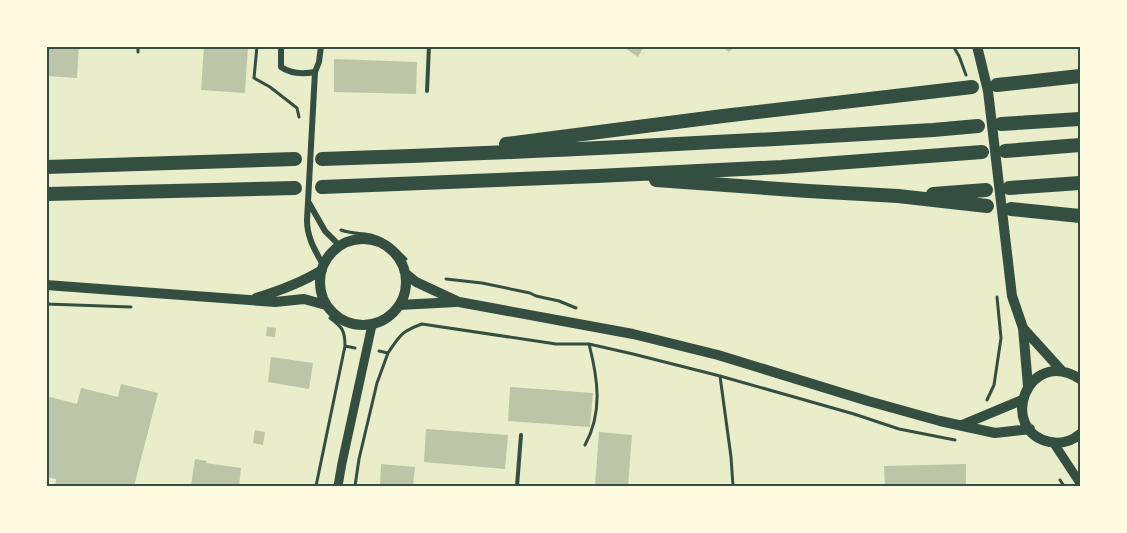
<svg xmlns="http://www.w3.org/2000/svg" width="1127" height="533" font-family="'Source Sans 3',sans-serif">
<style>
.building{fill:#bcc5a7}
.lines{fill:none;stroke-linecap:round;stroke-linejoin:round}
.path{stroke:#344e41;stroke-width:3}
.service{stroke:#344e41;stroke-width:4}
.minor{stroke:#344e41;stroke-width:6}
.tertiary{stroke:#344e41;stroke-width:9}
.secondary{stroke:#344e41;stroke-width:10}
.motorway{stroke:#344e41;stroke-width:14}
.neatline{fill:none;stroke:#344e41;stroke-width:2}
</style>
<rect width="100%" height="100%" fill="#e9edc9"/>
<path class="building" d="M49 46H79L77 78 47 76Z
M204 46H248L245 93 201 90Z
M622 46H644L638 57Z
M720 46H736L729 52Z
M334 59 417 62 416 94 334 92Z
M267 327 276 328 275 337 266 336Z
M271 357 313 363 309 389 268 382Z
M121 384 158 393 134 486H55L56 479 46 477V396L77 404 81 388 118 397Z
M510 387 593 393 590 427 508 421Z
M426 429 508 435 505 469 424 462Z
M255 430 265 432 263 445 253 443Z
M599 432 632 435 628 486H595Z
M195 459 207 461 206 463 241 468 239 486H191Z
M381 464 415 467 413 486H380Z
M966 464V486H885L884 466Z"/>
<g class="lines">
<path class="path" d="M257 46 254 78 270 87 297 108 299 117
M953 46 959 56 966 75
M138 52V46
M341 230C349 233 356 233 365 234 383 236 394 247 406 259
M446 279 482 283 530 293 536 296 559 301 576 308
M46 304 131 307
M345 346 355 348
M379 351 388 353C400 335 402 331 422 324L556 344H589L633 354 720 376 854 414 899 429 955 440
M720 376 731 457 733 486
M987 400 994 385 1001 338 997 297
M585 445C603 412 598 379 589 344
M1060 480 1064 486
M316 486 345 346C345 330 342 327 330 318
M355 486 359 459 377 383 388 353"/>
<path class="service" d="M427 91 429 46
M517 486 521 435"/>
<path class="minor" d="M281 46V67C291 74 304 74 315 72L307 220C307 238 315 250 323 265
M315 72 319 62 321 46
M309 203 325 231 340 246"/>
<path class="tertiary" d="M1053 442 1080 483
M338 486 342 463 372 325"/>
<path class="secondary" d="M977 46 988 91 1012 296 1023 328 1028 386
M320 282a43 43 0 1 1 86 0a43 43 0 1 1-86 0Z
M405 273 416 282 459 302 633 334 718 355 868 401 940 421 995 433 1030 429
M46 285 275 302 304 299 326 305
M256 298C279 291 301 283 322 270
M399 305 456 302
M1023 328 1062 371
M1080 379C1027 345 997 431 1050 442 1061 444 1072 441 1080 434
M962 425 1022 400"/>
<path class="motorway" d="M997 85 1080 76
M1001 124 1080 119
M506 144 723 116 972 87
M1005 151 1080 145
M322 159C526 153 729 142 933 130L978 126
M46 167 295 159
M656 180 808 191 898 196 987 206
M322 187 597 176 782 167 982 152
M1009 188 1080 183
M46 194 295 188
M933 194 986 190
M1011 209 1080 216"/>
</g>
<rect width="1127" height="533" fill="none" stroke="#fefae0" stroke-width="96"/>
<rect x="48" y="48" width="1031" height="437" class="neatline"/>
</svg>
